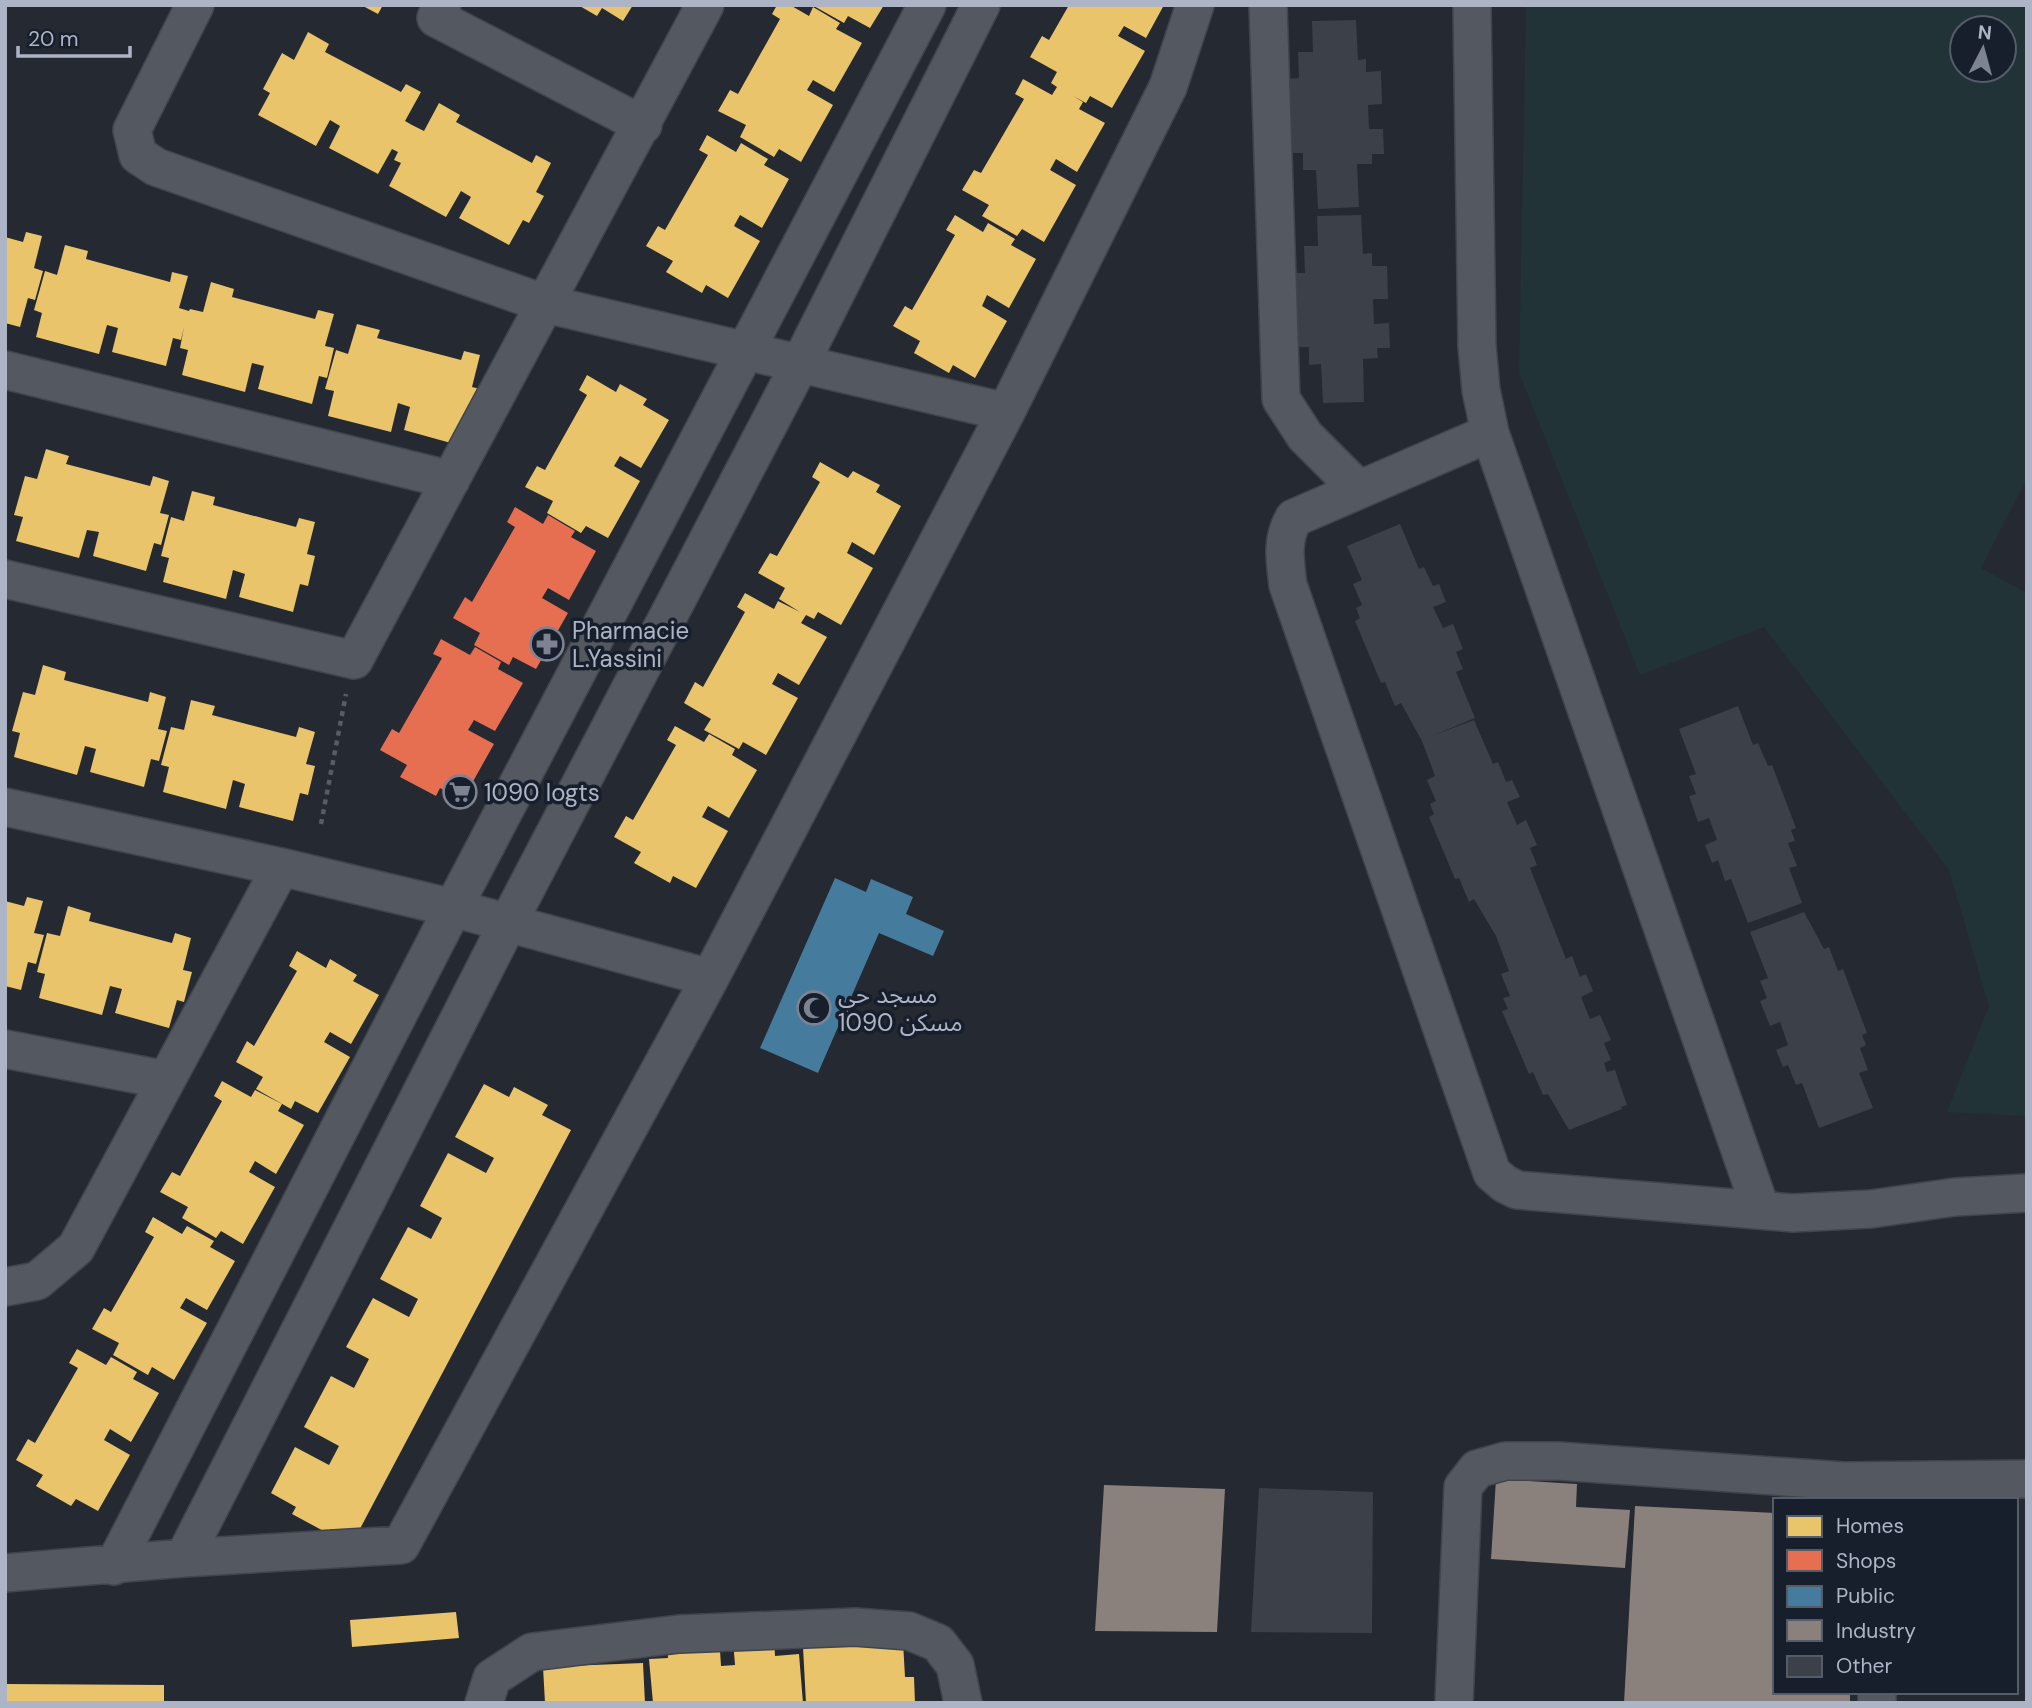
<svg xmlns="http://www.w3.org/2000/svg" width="2032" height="1708" font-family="'DM Sans','Noto Sans Arabic',sans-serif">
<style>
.green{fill:#223338;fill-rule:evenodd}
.homes{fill:#e9c46a}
.shops{fill:#e76f51}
.public{fill:#457b9d}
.industry{fill:#8a817c}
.building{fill:#3c4049}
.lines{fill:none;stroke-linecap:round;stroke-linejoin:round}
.minor-casing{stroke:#40444b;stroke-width:40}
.path{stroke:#585c64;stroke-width:4.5;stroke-dasharray:5 5;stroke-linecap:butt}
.minor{stroke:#545860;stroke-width:37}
.labels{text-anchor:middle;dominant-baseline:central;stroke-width:7;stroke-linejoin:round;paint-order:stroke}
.poi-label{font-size:24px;fill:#adb4c5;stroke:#181f2c;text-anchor:start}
</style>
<rect width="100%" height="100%" fill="#252932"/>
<path class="green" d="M1526 5H2027V478L1981 568 2027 593V1116L1947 1112 1989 1006 1949 870 1764 627 1640 675 1519 373ZM1962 28H2004V70H1962Z"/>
<path class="homes" d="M361 5H383L378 14Z
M578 5H633L623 21 602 8 597 16Z
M777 5H790L809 16 813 7 840 23 836 29 862 43 834 92 813 80 807 90 833 105 801 162 779 149 774 157 740 137 746 125 718 111 730 90 738 94 780 19 772 14Z
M812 5H884L870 28 848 16 844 23Z
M1069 5H1164L1146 38 1124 26 1118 36 1145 51 1112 108 1090 96 1086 103 1073 96 1083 102 1079 109 1105 123 1077 172 1056 159 1050 170 1076 185 1044 242 1022 229 1017 236 982 216 989 205 962 190 974 170 981 173 1024 99 1015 94 1023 79 1052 95 1057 87 1051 83 1057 72 1030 57 1042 36 1049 40Z
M308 32 329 44 325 52 401 92 406 84 421 92 405 121 412 125 424 131 439 103 460 115 456 122 532 163 536 155 551 163 536 192 544 196 529 223 523 220 509 245 459 218 471 197 461 191 446 217 389 186 401 163 394 160 398 152 392 149 378 174 329 148 340 126 330 120 316 146 258 115 270 93 263 89 282 53 294 60Z
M707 135 736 152 741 143 768 159 764 165 789 179 762 228 740 215 734 226 760 241 728 298 706 285 702 293 666 272 673 261 646 246 658 226 665 230 708 155 699 150Z
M955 215 983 232 988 223 1015 239 1011 245 1036 259 1009 308 987 295 982 306 1007 321 975 378 953 365 949 373 914 353 920 341 893 326 905 306 912 310 955 235 946 230Z
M26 232 42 236 34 268 43 271 35 300 28 298 20 327 5 323V237L23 242Z
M65 245 88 251 86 259 170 282 172 272 188 276 179 308 189 311 190 309 203 312 211 282 234 289 232 297 315 319 318 310 334 314 325 346 334 348 327 378 319 376 312 404 258 389 264 366 252 363 245 392 182 375 188 350 180 348 184 327 181 340 173 338 166 366 112 352 118 328 107 325 99 354 36 337 42 313 34 310 45 271 57 275Z
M357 324 380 330 377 338 461 360 464 351 480 355 472 387 480 389 458 445 404 430 410 407 398 403 391 432 328 416 334 391 325 389 336 350 348 354Z
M587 375 616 392 620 384 647 399 643 405 669 420 641 468 620 456 614 466 640 481 608 538 586 526 581 533 547 513 553 501 525 487 537 466 545 470 587 395 579 390Z
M46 449 69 456 66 464 150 486 153 476 169 481 160 513 169 515 161 545 154 543 146 571 93 556 99 532 87 530 79 558 16 541 23 517 14 515 25 476 37 479Z
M820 462 848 478 853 471 880 485 876 492 901 506 874 555 852 542 847 553 873 568 841 625 818 612 814 619 806 615 801 623 827 637 799 685 778 673 772 684 798 698 766 755 743 742 739 749 704 730 711 719 684 703 695 682 703 687 745 612 737 607 745 593 774 609 778 601 800 612 779 599 785 588 758 573 770 553 777 556 820 482 812 477Z
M192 491 215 497 213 505 296 527 299 518 315 522 307 554 315 556 308 586 300 584 293 612 239 597 245 574 233 570 226 599 163 582 169 558 161 556 171 517 184 521Z
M43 665 66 672 64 680 148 702 150 692 166 697 158 729 167 731 159 761 151 759 144 787 90 772 96 749 85 746 77 775 14 757 20 733 12 731 23 692 35 695Z
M191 700 215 706 212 715 296 737 299 727 315 732 306 764 315 766 308 795 300 793 293 821 239 807 245 784 233 780 226 809 163 792 169 767 161 765 171 727 184 730Z
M675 726 704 742 709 734 735 749 732 755 757 770 729 818 708 806 702 817 728 831 696 888 673 876 670 883 634 863 641 852 614 837 626 816 633 820 676 745 667 740Z
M27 897 43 901 34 933 44 935 36 964 28 962 21 990 5 986V901L24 906Z
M68 906 91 913 89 921 172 943 175 933 191 938 183 970 192 972 184 1002 177 1000 169 1028 115 1013 122 989 110 986 102 1015 39 998 45 974 37 972 47 933 60 936Z
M297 951 326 968 330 959 357 975 353 981 379 995 351 1044 330 1032 324 1042 350 1057 318 1113 295 1101 291 1109 256 1089 263 1077 236 1062 247 1041 254 1046 297 971 289 966Z
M222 1081 251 1097 255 1090 282 1104 278 1111 304 1125 276 1174 255 1161 249 1172 275 1187 243 1244 221 1231 216 1238 182 1218 188 1207 160 1192 172 1172 180 1176 222 1101 214 1096Z
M484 1084 509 1097 514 1087 548 1105 542 1115 571 1130 353 1542 331 1529 329 1534 292 1514 296 1507 271 1493 295 1447 329 1465 339 1446 304 1427 331 1376 354 1388 369 1359 346 1347 373 1298 409 1317 418 1299 380 1279 408 1227 431 1239 442 1218 420 1206 448 1153 486 1173 494 1158 455 1137Z
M153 1217 182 1234 187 1226 214 1241 210 1247 235 1261 207 1310 186 1298 180 1308 207 1323 174 1380 152 1367 148 1375 113 1355 119 1343 92 1329 104 1308 111 1312 154 1237 145 1232Z
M77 1349 106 1365 111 1357 137 1372 133 1379 159 1393 131 1442 110 1429 104 1440 130 1455 98 1511 76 1499 71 1506 36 1486 43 1475 16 1460 28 1439 35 1443 78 1368 69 1363Z
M456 1612 459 1638 352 1647 350 1620Z
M719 1635 721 1666 735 1665 733 1640 774 1637 775 1656 799 1654 803 1703H653L649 1659 668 1658 667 1639Z
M903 1642 905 1677H914L915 1703H806L803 1647Z
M643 1663 645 1703H545L543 1667Z
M5 1684 164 1685V1703H5Z"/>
<path class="shops" d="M515 507 543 524 548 515 575 531 571 537 596 551 569 600 548 588 542 598 568 613 536 669 513 657 509 665 474 645 480 633 453 618 465 597 472 602 515 527 507 522Z
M441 639 470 655 475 647 501 662 498 669 523 683 495 731 474 720 468 730 494 744 462 801 440 788 436 796 400 777 407 765 380 750 392 729 399 733 442 658 433 654Z"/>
<path class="public" d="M835 878 866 892 871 879 913 897 906 914 944 931 933 956 879 933 818 1073 760 1048Z"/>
<path class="industry" d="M1496 1479 1577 1484 1576 1507 1630 1510 1625 1568 1491 1559Z
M1104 1485 1225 1489 1217 1632 1095 1631Z
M1635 1506 1775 1513V1692H1850V1703H1624Z"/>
<path class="building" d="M1356 20 1358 60 1366 59V72L1381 71 1382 104 1368 105 1369 129H1383L1384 154H1372V164H1357L1359 207 1318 209 1316 170H1303V153H1290L1287 79 1299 78 1298 52H1313L1312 21Z
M1361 215 1363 254 1372 253V266H1387L1388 299H1373L1374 324 1389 323 1390 348H1377L1378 358 1363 359 1364 402 1323 403 1321 364 1309 365V347H1296L1293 273H1305L1304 246H1318L1317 216Z
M1400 524 1419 569 1424 567 1433 586 1439 584 1446 602 1433 607 1443 628 1453 624 1463 649 1456 652 1463 669 1456 672 1475 718 1432 736 1474 720 1493 764 1498 762 1506 782 1512 780 1520 797 1507 802 1517 825 1526 820 1537 845 1530 848 1537 865 1530 868 1566 959 1572 956 1580 977 1586 974 1593 991 1581 997 1590 1019 1600 1015 1611 1040 1604 1043 1611 1060 1604 1063 1607 1072 1615 1070 1627 1105 1621 1107 1622 1109 1569 1130 1548 1094 1543 1095 1533 1072 1529 1074 1502 1011 1508 1009 1503 998 1510 996 1501 974 1509 971 1496 936 1474 899 1469 902 1459 878 1455 879 1429 817 1434 814 1430 804 1436 801 1427 780 1435 776 1422 741 1401 703 1395 706 1385 682 1381 683 1355 621 1360 618 1356 608 1362 605 1353 584 1362 580 1347 546Z
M1738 706 1753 745 1758 743 1768 766 1772 765 1796 828 1791 830 1795 841 1788 843 1797 866 1789 868 1802 903 1748 923 1731 879 1725 881 1718 860 1712 863 1705 845 1717 840 1709 818 1698 822 1689 796 1696 794 1689 776 1696 774 1679 729Z
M1804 912 1824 949 1829 947 1838 971 1843 969 1867 1033 1862 1035 1866 1045 1860 1048 1868 1070 1859 1073 1873 1108 1819 1128 1802 1083 1796 1085 1788 1065 1783 1067 1776 1050 1788 1045 1780 1022 1770 1026 1760 1001 1767 998 1760 981 1768 978 1750 932Z
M1259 1488 1373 1492 1372 1633 1251 1632Z"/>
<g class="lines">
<defs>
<path id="minor" d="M195 5 132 130 138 155 156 167 546 304 1006 412
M442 5 436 18 643 125
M1268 5 1281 399 1305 436 1358 489
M1472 5 1477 346 1481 390 1490 433 1761 1210
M5 370 451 480
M1490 433 1294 518C1281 540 1285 560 1288 585L1492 1173 1505 1184 1517 1190 1793 1213 1871 1209 1955 1197 2027 1193
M5 579 354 660 705 5
M5 807 281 867 453 908 710 978
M5 1049 166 1080
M5 1287 37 1281 76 1248 281 867
M184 1558 508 923 800 364 981 5
M114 1566 453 908 927 5
M5 1573 184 1558 401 1545 710 978 1006 412 1168 87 1195 5
M484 1703 492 1678 532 1652 679 1634 855 1627 909 1631 938 1643 955 1665 963 1703
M1454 1703 1463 1487 1477 1469 1505 1461H1558L1844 1481 2027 1479
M1877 1703V1692"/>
</defs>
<use href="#minor" class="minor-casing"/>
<path class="path" d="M321 824 346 694"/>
<use href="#minor" class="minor"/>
</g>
<defs>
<symbol id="pharmacy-ring" viewBox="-11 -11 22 22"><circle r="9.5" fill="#181f2c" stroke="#7d8392" stroke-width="1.5"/><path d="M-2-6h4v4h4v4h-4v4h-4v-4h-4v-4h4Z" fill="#7d8392"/></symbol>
<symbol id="supermarket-ring" viewBox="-11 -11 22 22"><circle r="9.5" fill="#181f2c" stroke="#7d8392" stroke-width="1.5"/><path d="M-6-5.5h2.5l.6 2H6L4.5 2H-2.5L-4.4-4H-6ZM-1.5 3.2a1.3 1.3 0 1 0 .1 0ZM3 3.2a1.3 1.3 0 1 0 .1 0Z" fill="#7d8392"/></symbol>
<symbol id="mosque-ring" viewBox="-11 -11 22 22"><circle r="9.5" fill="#181f2c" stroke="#7d8392" stroke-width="1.5"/><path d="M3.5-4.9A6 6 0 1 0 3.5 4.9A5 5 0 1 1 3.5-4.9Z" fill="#7d8392"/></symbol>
</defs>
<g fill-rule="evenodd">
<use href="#pharmacy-ring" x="528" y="625" width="38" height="38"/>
<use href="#supermarket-ring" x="441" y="773" width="38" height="38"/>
<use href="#mosque-ring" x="795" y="989" width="38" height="38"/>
</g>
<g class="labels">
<g class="poi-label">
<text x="572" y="630">Pharmacie<tspan x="572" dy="28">L.Yassini</tspan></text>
<text x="484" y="792">1090 logts</text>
<text x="838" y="994">مسجد حي<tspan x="838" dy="28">1090 مسكن</tspan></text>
</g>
</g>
<rect width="2032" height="1708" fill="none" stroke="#adb4c5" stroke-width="14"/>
<rect x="1773" y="1498" width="245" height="196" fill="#181f2c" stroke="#545b69" stroke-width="2"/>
<rect x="1787" y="1516" width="35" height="21" fill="#e9c46a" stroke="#545b69" stroke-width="2"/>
<text x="1836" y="1533" font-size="21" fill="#adb4c5">Homes</text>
<rect x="1787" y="1550" width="35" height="21" fill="#e76f51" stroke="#545b69" stroke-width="2"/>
<text x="1836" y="1568" font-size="21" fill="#adb4c5">Shops</text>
<rect x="1787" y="1586" width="35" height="21" fill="#457b9d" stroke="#545b69" stroke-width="2"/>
<text x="1836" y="1603" font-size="21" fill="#adb4c5">Public</text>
<rect x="1787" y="1620" width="35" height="21" fill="#8a817c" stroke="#545b69" stroke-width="2"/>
<text x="1836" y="1638" font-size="21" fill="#adb4c5">Industry</text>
<rect x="1787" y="1656" width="35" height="21" fill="#3c4049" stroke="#545b69" stroke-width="2"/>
<text x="1836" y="1673" font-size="21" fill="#adb4c5">Other</text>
<g transform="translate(1983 49) rotate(6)"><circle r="33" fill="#181f2c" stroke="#545b69" stroke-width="2"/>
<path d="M0-5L12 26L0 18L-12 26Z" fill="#7d8392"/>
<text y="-10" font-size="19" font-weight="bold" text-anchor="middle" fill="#adb4c5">N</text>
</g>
<path d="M18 46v10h112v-10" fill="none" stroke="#adb4c5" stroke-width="3.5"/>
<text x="28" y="46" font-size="21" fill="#adb4c5" stroke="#181f2c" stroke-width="5" paint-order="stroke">20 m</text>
</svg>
